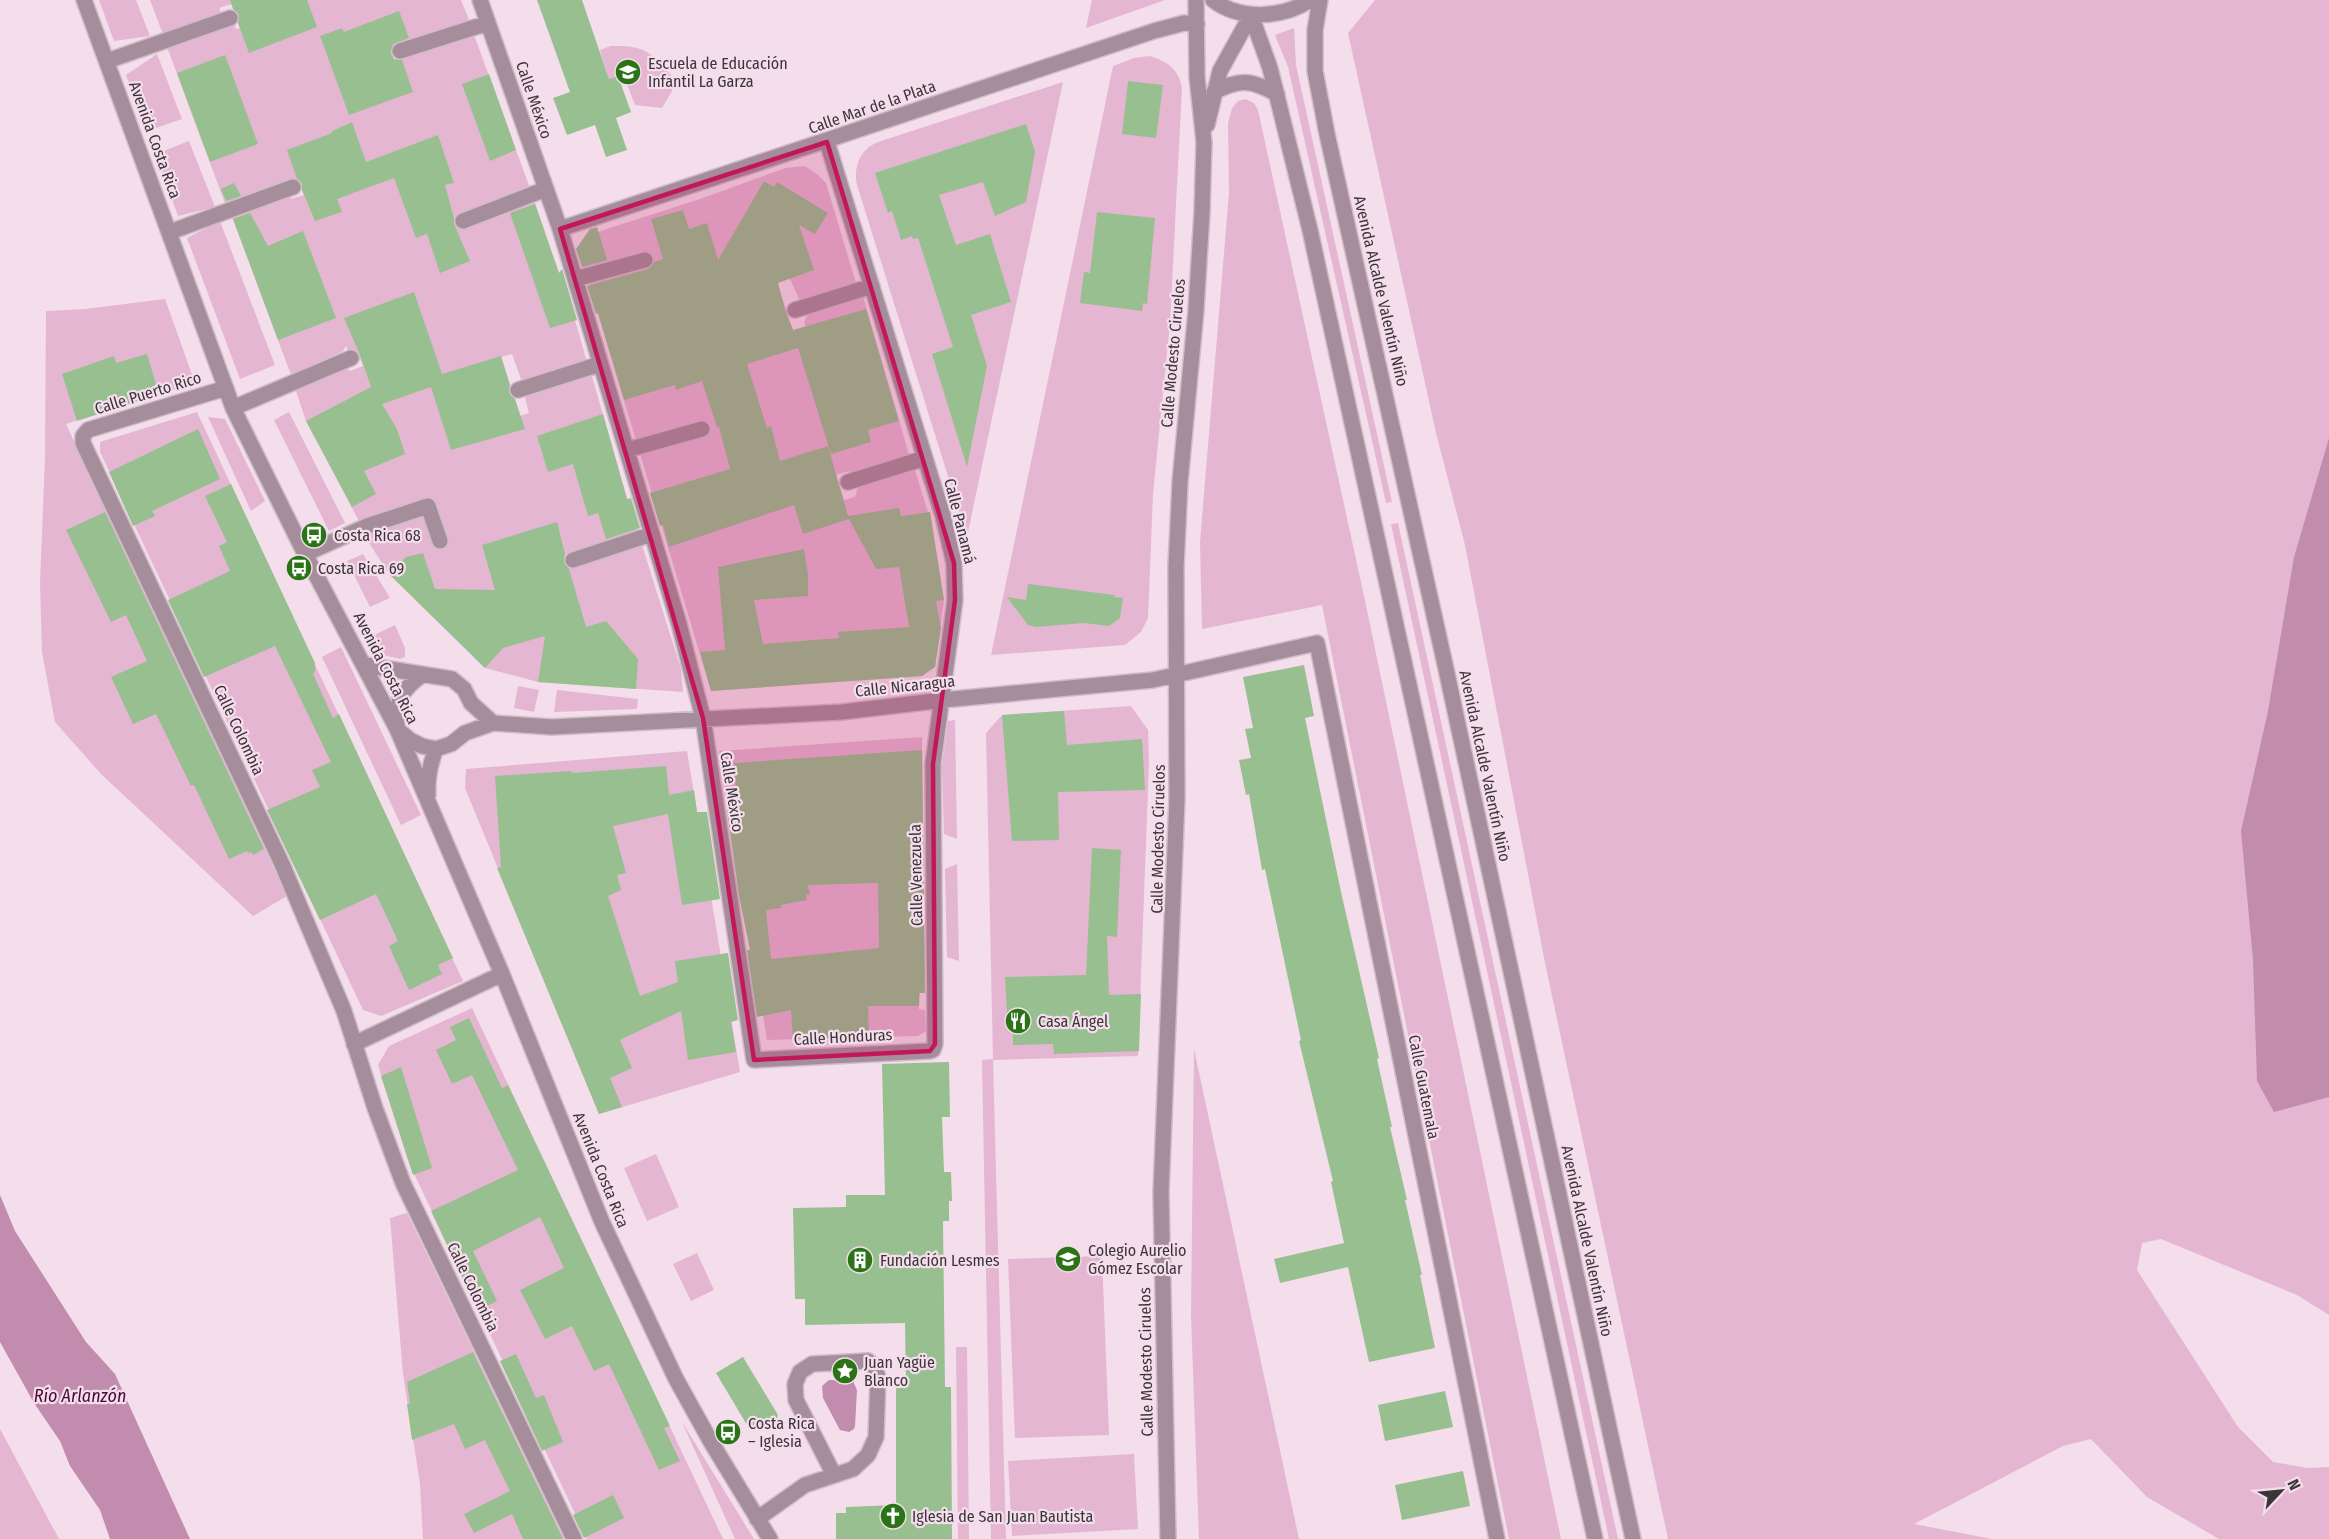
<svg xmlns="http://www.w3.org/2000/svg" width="2329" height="1539" font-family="'Fira Sans Condensed',sans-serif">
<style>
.green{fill:#e4b6d2}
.forest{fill:#c28dad}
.water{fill:#c18cad}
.building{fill:#98bf90;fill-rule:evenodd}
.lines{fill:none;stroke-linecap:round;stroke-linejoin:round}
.minor-casing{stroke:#cfbcc7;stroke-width:18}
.minor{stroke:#a68d9c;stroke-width:15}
.marked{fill:#c2185b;fill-opacity:0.2;stroke:#c2185b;stroke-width:4.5;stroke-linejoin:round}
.labels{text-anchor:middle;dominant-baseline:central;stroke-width:4.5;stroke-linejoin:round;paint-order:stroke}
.poi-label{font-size:16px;fill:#3d3439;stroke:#f4deeb;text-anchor:start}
.street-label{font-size:16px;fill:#3d3439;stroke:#f4deeb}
.water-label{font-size:18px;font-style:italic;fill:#490837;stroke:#f4deeb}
</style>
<rect width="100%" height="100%" fill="#f4deeb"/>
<path class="green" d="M99 0H136L150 36 114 41Z
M150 0H461L471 25 389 49 394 61 473 32 531 191 454 219 457 228 534 200 575 320 587 362 522 382 512 354 501 357 520 416 529 413 525 398 529 390 591 373 637 533 564 555V560H567L569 567 642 545 681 669 683 692 538 682 485 668 389 574 364 535 424 512 435 547 447 543 435 508 360 523 306 421 295 388 347 368 350 371 363 366 357 351 349 354 346 346 342 352 291 375 231 214 289 193 291 199 304 195 298 180 226 206 167 47 234 23 236 29 240 28 232 4 219 8 222 15 164 37Z
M1092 0H1165L1086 28Z
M1375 0H2329V1315L2297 1295 2161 1239 2142 1243 2137 1270 2238 1427 2273 1462 2308 1468 2329 1467V1539H2219L2147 1497 2091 1439 2063 1446 1914 1524 1992 1539H1668L1545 963 1465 545 1436 433 1348 33Z
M1294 28 1296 65 1392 502 1386 503 1288 67 1275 35Z
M611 46C644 45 650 51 671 75L672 91 662 108 635 105 623 74 609 79 600 50Z
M157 54 182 119 147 131 126 75Z
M1150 56C1167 61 1178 69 1182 87L1170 323 1153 494 1148 618 1141 632 1125 645 991 655 1113 66 1134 58Z
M1063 82 967 537 857 185C853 167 860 149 878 142Z
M1245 99 1254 103 1258 110 1364 596 1561 1539H1509L1322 605 1202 629 1200 542 1229 193 1228 124 1232 108 1238 101Z
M189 141 215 207 178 216 156 154Z
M805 166 817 174 826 183 856 283 800 301 790 279 775 277 799 348 811 344 804 322 809 312 863 296 910 458 854 475 849 471 836 475 844 500 855 497 860 482 914 467 928 512H930L944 600 935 667 922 676 711 691 578 247 585 236 700 199 785 168Z
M220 221 275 365 240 379 187 238Z
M165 299 195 383 66 424 287 896 253 916 101 774 55 722 42 652 40 583 45 458 46 311 85 309Z
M197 412 463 981 381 1016 363 1010 100 452V442Z
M289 412 345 523 329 531 274 420Z
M208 417 225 419 265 501 251 511Z
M1398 523 1618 1539H1609L1391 524Z
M363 554 390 598 370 607 347 561Z
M395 625 405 648V657L400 659 383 655 368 638Z
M341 647 421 815 401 825 322 657Z
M518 686 539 690 534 712 514 708Z
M557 690 638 699 637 709 554 712Z
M1131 706 1148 730 1149 762 1138 1056 993 1060 1006 1539H991L982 1060 993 1059 986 733 1002 715Z
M955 720 957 839 944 834 942 767 948 721Z
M922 737 925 993H920L919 1009 925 1010 926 1031 918 1036 767 1040 719 751Z
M687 751 740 1072 599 1114 465 788 466 769Z
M957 864 959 961 947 957 945 869Z
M472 1008 723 1539H587L409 1163 378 1065 389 1046Z
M1194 1049 1299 1539H1199L1191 1315Z
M656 1154 679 1207 647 1221 624 1168Z
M407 1213 564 1539H423L420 1484 403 1374 390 1218Z
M697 1253 714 1290 691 1301 673 1264Z
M1102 1256 1109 1435 1015 1438 1008 1259Z
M956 1347H967L969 1539H958Z
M682 1422 754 1539H735Z
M0 1429 59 1539H0Z
M1134 1454 1138 1529 1012 1536 1008 1461Z"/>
<path class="forest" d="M2329 438V1097L2274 1112 2257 1081 2253 960 2241 831 2268 711 2294 557Z"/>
<path class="water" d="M0 1195 15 1231 86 1342 115 1374 190 1539H110L100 1510 70 1466 60 1441 34 1403 0 1342Z
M829 1380 853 1381 857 1390 855 1426 854 1429 849 1432 840 1430 823 1398 822 1386Z"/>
<path class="building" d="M230 0H307L317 27 249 53 238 23 239 14 233 9Z
M537 0H582L609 79 618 76 631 112 616 118 627 150 606 157 595 125 567 135 553 98 570 92Z
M399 11 409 38 393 44 391 53 394 59 402 60 413 92 349 115 320 36 342 28 344 32Z
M225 55 258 144 210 162 177 73Z
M489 74 516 150 490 161 462 84Z
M1128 81 1163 85 1156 138 1122 134Z
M352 122 366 162 438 135 454 183 445 185 454 218V224L470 261 440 273 427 234 416 238 394 178 337 199 342 212 315 221 302 190V183L297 179 287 150 332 133V131Z
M1026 124 1035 152 1026 202 995 216 983 182 939 195 956 245 990 234 1011 302 971 315 987 366 967 467 932 354 953 347 918 238 913 239 912 236 901 240 892 211 888 213 875 173Z
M764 181 774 187 777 182 828 213 815 234 799 225 814 270 778 283 786 313 793 330 866 309 899 421 868 430 871 442 831 454 798 348 747 364 767 428 771 426 780 461 828 446 848 516 899 508 901 516 930 512 944 600 936 601 941 628 935 667 922 676 711 691 700 652 725 650 718 567 804 549 808 575V596L754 600 763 644 839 638 838 632 909 627 899 567 876 569 849 519 803 534 794 505 669 547 663 525 660 526 650 493 730 469 719 427H717L702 381 676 390 675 385 624 400 598 313 596 314 587 286 648 269 654 262 663 259 651 219 683 210 689 229 707 223 718 260Z
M234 183 241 196 226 201 221 189Z
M535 204 559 273 562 269 577 320 550 328 510 213Z
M1097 212 1155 218 1147 304 1143 303 1142 311 1080 303 1084 272 1090 273Z
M250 213 268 246 303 231 336 318 278 340 233 219Z
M597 227 607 260 582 267 576 249 590 229Z
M414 292 442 374 501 356 510 385 509 393 515 399 525 429 451 450 431 387 382 404 397 429 405 454 364 471 376 494 352 507 306 421 371 387 360 355 344 318Z
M147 354 159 394 77 421 62 374 114 356 116 363Z
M603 414 627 499 631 498 640 528 606 539 598 513 588 516 573 464 548 472 537 436Z
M198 429 220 479 152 511 155 516 133 526 109 472Z
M231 484 315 663V672L313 674 333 718 339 714 453 958 438 965 442 974 409 990 389 946 398 941 376 894 320 920 267 810 320 787 312 770 331 762 275 646 204 677 168 600 230 571 219 546 227 542 205 496Z
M105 512 264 849 253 855 251 852 248 853 247 851 229 859 194 785 191 786 156 714 133 724 111 677 147 661 126 615 111 622 66 530Z
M557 522 565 554 564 562 569 569 586 627 606 621 638 659 636 689 538 682 545 636 503 648 485 668 389 574 406 557 423 553 435 589 495 590 482 545Z
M1028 584 1114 595V597L1123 598 1120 618 1109 626 1084 623 1036 627 1028 625 1007 597 1026 600Z
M1304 665 1314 716 1305 718 1341 892 1379 1058 1377 1059 1392 1127H1390L1407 1200H1405L1422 1275H1420L1435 1348 1369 1362 1348 1267 1280 1283 1274 1259 1344 1243 1331 1182 1333 1181 1299 1041 1301 1040 1265 869 1262 870 1249 794 1246 795 1239 760 1251 758 1245 729 1253 728 1243 677Z
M1064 711 1067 745 1142 739 1145 790 1058 792 1059 840 1012 841 1002 715Z
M922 750 925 993H919V1006H868L869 1037 793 1039 791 1010 757 1017 747 950H750L739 896 727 810H738L734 763ZM878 883 879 948 771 959 766 910 781 908V905L807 900 806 895 810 894 808 885Z
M666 766 669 795 694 790 697 812H707L720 899 682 905 668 814 613 826 626 873 617 875 621 890 608 896 640 996 678 982 675 961 728 953 738 1020 731 1022 736 1052 688 1060 681 1011 649 1026 620 1040 632 1068 610 1078 622 1107 599 1114 497 868 501 867 495 776 571 771 572 773Z
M1092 848 1121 850 1117 937 1107 936 1109 995 1141 994 1139 1051 1054 1054 1053 1044 1013 1045V1031H1008L1005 977 1086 975Z
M469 1018 502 1088 508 1085 670 1426 664 1428 680 1461 659 1470 609 1364 594 1371 572 1326 545 1339 520 1290 564 1268 540 1217 473 1251 497 1301 478 1311 431 1211 518 1170 472 1075 452 1084 436 1050 456 1040 450 1027Z
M949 1062 950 1117H942L944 1172H951L952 1201H949V1221H943L945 1387H951L952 1539H836V1513H846V1507L896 1505V1388H906L905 1323 805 1325V1299H795L793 1208 846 1207V1195H885L882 1064Z
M401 1067 432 1168 413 1175 381 1076Z
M473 1352 563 1539H523L512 1514 474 1533 464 1514 510 1491 485 1440 465 1449 454 1424 412 1440 407 1404 410 1403 407 1382Z
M516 1354 536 1398 544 1395 563 1442 542 1451 500 1361Z
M743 1357 778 1415 777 1416 778 1418 750 1430 716 1373Z
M1445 1391 1453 1427 1385 1441 1378 1405Z
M1463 1471 1470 1506 1402 1520 1395 1485Z
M613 1495 624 1518 584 1538 573 1515Z"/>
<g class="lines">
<defs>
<path id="minor" d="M84 0 233 408 305 554 397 729 502 974 602 1222 676 1379 711 1442 770 1539
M480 0 560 229 679 624 703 718 754 1060 930 1051 933 1050 935 1044 933 764 955 600 954 563 943 516 827 142
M1213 0C1240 21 1283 18 1310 0
M1320 0 1315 30V71L1327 134 1446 669 1633 1539
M1251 15 1270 68 1310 230 1595 1539
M400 51 488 23
M107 61 230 18
M1214 92C1240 78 1252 80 1277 94
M1207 125 1220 71 1251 15
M463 221 546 189
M560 229 1154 31 1184 23 1197 24
M170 232 293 187
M575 279 645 260
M795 310 872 286
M226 388 88 430 83 436V443L282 864 344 1011 375 1108 403 1183 574 1539
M518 390 600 364
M233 408 351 358
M627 450 702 429
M848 482 925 458
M305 554 367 526 428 506 440 541
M573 560 652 534
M365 665 452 679 464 689 471 703 493 723
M422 675C399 691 396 702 397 729L410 740 422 746 436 749 451 744 465 733 493 723 552 727 842 712 943 700 1153 680 1317 643 1497 1539
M428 795C427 778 430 764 436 749
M354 1044 502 974
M757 1519 805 1485 853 1469 868 1455 876 1437 878 1377 874 1366 868 1361 812 1364 800 1372 795 1384 796 1400 834 1475
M1168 1539 1161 1192 1177 799 1176 567 1180 482 1196 310 1202 212 1204 142 1197 77 1196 0"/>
</defs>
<use href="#minor" class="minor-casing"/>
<use href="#minor" class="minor"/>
</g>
<path class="marked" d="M827 142 954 563 955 600 933 764 935 1044 930 1051 754 1060 703 718 560 229Z"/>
<defs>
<symbol id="school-disc" viewBox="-11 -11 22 22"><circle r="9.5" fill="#2b7317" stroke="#f4deeb"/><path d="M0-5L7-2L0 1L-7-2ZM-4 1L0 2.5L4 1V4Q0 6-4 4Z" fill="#fff"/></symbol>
<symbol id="bus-disc" viewBox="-11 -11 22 22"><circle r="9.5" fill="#2b7317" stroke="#f4deeb"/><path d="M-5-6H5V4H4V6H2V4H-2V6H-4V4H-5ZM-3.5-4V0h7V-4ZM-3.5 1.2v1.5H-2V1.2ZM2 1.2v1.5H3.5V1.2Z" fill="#fff"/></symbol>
<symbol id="restaurant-disc" viewBox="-11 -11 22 22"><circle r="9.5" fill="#2b7317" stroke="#f4deeb"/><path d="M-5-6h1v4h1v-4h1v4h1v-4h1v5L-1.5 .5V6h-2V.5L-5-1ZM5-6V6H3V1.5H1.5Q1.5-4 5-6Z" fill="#fff"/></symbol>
<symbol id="building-disc" viewBox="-11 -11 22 22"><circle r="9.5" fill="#2b7317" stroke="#f4deeb"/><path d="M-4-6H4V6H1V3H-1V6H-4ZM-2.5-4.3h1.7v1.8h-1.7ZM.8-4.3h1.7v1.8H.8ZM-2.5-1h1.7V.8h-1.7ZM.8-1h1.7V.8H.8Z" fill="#fff"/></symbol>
<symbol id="sight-disc" viewBox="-11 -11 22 22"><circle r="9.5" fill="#2b7317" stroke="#f4deeb"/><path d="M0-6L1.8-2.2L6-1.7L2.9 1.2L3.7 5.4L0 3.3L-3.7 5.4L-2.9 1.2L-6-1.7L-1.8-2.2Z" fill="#fff"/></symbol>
<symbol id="church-disc" viewBox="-11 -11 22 22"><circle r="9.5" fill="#2b7317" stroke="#f4deeb"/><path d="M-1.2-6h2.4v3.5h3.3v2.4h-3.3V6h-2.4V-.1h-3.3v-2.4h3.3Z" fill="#fff"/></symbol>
</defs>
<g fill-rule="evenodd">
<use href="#school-disc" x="613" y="57" width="30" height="30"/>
<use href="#bus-disc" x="299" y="520" width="30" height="30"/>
<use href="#bus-disc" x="284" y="553" width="30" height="30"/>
<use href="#restaurant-disc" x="1003" y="1006" width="30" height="30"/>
<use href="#school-disc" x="1053" y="1244" width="30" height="30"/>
<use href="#building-disc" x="845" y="1245" width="30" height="30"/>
<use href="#sight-disc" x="830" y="1356" width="30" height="30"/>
<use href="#bus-disc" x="713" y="1417" width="30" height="30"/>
<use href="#church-disc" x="878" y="1501" width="30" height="30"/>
</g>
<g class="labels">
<g class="poi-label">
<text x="648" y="63">Escuela de Educación<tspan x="648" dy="18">Infantil La Garza</tspan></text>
<text x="334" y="535">Costa Rica 68</text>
<text x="318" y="568">Costa Rica 69</text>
<text x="1038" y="1021">Casa Ángel</text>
<text x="1088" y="1250">Colegio Aurelio<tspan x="1088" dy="18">Gómez Escolar</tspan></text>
<text x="880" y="1260">Fundación Lesmes</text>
<text x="864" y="1362">Juan Yagüe<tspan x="864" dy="18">Blanco</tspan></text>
<text x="748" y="1423">Costa Rica<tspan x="748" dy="18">– Iglesia</tspan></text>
<text x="912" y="1516">Iglesia de San Juan Bautista</text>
</g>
<g class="street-label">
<text transform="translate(534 100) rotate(71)">Calle México</text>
<text transform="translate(872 107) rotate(-19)">Calle Mar de la Plata</text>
<text transform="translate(155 140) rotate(70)">Avenida Costa Rica</text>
<text transform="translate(1381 291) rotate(77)">Avenida Alcalde Valentín Niño</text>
<text transform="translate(1173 353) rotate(-85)">Calle Modesto Ciruelos</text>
<text transform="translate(148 393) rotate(-17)">Calle Puerto Rico</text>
<text transform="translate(960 521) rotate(76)">Calle Panamá</text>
<text transform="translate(386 668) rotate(63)">Avenida Costa Rica</text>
<text transform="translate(905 686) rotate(-6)">Calle Nicaragua</text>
<text transform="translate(239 730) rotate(65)">Calle Colombia</text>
<text transform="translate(1485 766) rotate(78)">Avenida Alcalde Valentín Niño</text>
<text transform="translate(732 792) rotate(81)">Calle México</text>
<text transform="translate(1158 839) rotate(-89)">Calle Modesto Ciruelos</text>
<text transform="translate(916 875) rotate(-91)">Calle Venezuela</text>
<text transform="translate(843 1037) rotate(-3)">Calle Honduras</text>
<text transform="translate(1424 1087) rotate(79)">Calle Guatemala</text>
<text transform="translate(601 1170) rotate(68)">Avenida Costa Rica</text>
<text transform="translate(1587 1241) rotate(78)">Avenida Alcalde Valentín Niño</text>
<text transform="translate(473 1287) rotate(64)">Calle Colombia</text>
<text transform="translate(1146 1362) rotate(-91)">Calle Modesto Ciruelos</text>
</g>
<g class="water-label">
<text x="80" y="1396">Río Arlanzón</text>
</g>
</g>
<g transform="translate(2281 1491) rotate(64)" stroke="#f4deeb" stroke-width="4.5" paint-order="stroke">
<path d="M0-4.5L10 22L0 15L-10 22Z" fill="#3d3439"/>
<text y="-9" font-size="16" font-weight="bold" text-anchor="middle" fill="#3d3439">N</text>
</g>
</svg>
